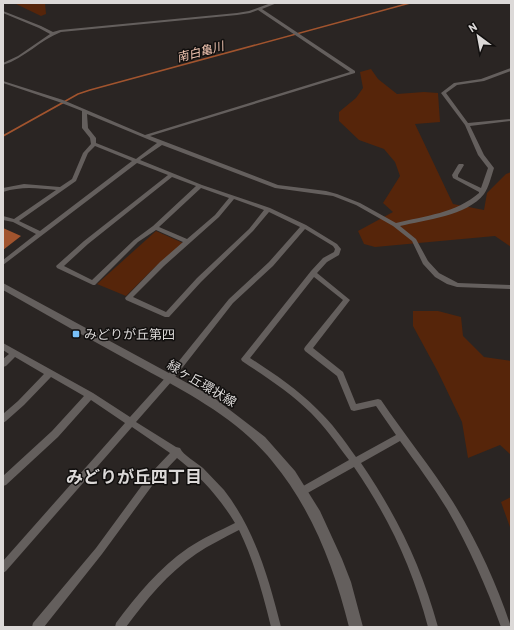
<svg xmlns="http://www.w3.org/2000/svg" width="514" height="630" font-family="Barlow,'Noto Sans JP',sans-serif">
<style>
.green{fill:#56250a}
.water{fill:#a1542e}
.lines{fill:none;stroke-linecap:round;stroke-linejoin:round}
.stream-far1{stroke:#a1542e;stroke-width:1.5}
.stream{stroke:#a1542e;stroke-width:2}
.street{fill:#645f5d;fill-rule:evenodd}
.secondary{fill:#645f5d;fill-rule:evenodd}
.poi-dot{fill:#78bff7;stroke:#110f0e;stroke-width:1.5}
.labels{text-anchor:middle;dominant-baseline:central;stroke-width:3;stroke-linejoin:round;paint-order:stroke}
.far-water-label{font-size:12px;font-style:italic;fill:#f7cab6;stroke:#110f0e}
.poi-label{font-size:13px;fill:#dcd9d8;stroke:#110f0e;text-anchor:start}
.street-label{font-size:13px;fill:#dcd9d8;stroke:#110f0e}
.near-neighbourhood-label{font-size:17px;font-weight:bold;fill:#dcd9d8;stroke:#110f0e}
</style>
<rect width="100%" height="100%" fill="#2a2523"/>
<path class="green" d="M14 3H45L46 14 41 16Z
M371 69 378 79 397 94 424 92 438 93 440 122 415 124 453 204 484 210 487 193 506 174 511 172V247L495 236 375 247 364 244 358 231 393 212 383 203 400 176 395 162 384 149 359 140 339 121V112L356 98 363 88 360 72Z
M156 231 183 243 154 268 126 296 97 284Z
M413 311H438L461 317 463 336 484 357 511 361V455L500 445 468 458 462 422 438 372 413 326Z
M511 497V530L501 502Z"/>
<path class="water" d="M3 228 21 236 3 250Z"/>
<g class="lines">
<path class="stream-far1" d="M62 103 78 94 90 90 410 3"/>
<path class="stream" d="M3 136 64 102"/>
<path class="street" d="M271 3H277L262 9 355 71V73L150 136 278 185 326 191 337 194 360 203 396 223C425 216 456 213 479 193V192L453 178 452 175 458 165 459 164H463L464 165 458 175V177L481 188 488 168 478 155 465 125 441 93 454 83 481 79 511 68V71L484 81 457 85 446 93 468 123 511 119V121L470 126 484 155 494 168C491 177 489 187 484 194 467 216 425 220 400 226L416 239 428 261 439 273 458 283 511 285V289L457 287 447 284 435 277 423 264 412 241 393 226 356 205 333 196 326 195 275 188 162 145 140 160 202 185 270 208 306 225 337 244 341 249 339 255 327 262 317 273 350 300 313 348 343 372 356 404 378 399 381 400C404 434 431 467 453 502 477 541 497 584 511 627H501C486 586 469 547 447 509 433 486 416 463 400 441L361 463C397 516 421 565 438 627H428C412 567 389 518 354 467L304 495 301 496 298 495 297 492 298 489 349 460C337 444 325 427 311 413 291 393 266 377 242 361L241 359 311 271 323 258 334 252 335 249 333 246 305 229 273 266 233 303 172 381 136 422 176 447 180 448C183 455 197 463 203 468 210 475 217 483 224 490 255 530 269 579 281 627H271C263 594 254 561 239 530 224 538 209 545 196 554 168 573 146 600 126 627H115L116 623C137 595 159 568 188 548 203 538 219 531 235 523 219 497 200 476 177 458L157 479 102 554 44 627H32L33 623 96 548 151 473 170 453 132 427 6 571 3 573V561L125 423 91 400 58 437 6 485 3 486V476L52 431 84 396 51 377 24 405 6 421 3 423V414L18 401 44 374 15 357 6 366 3 367V359L9 354 3 350V343L93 393 130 417 166 377 229 299 269 262 300 227 269 212 253 231 201 282 169 317H165L126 300 125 298 160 262 183 242 156 230 138 242 95 285H93L57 268 56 266 84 241 168 175 137 163 3 265V260L36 234 13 222 3 220V216L14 219 56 190C36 188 22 186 3 192V188L24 184 60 187 72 179 83 153 91 144 90 138 82 128V111L59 102 3 83V81L63 100 145 135 350 72 258 10 250 13 237 15 61 32C40 40 25 58 3 65V63L18 56 50 34 39 28 3 13V11L41 26 53 32 60 30 237 13 249 11ZM87 114 157 143 136 159 96 143V138L88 128ZM95 146 132 161 40 231 19 221 76 181 88 153ZM172 177 196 186 153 226 134 240 92 280 64 266 88 244ZM201 188 229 198 215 215 187 239 159 227ZM234 199 264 210 249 229 197 278 166 312 133 297 164 266 219 217ZM314 277 343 300 305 347 304 349 305 351 337 376 351 410 354 411 376 406 396 435 356 457C344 440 332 423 317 409 297 389 273 373 250 358Z"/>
<path class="secondary" d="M3 283 213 397 265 437 295 471 320 511 342 559 351 582 363 627H349C334 567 312 509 272 461 236 417 184 391 135 364 91 340 47 315 3 290Z"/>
</g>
<rect class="poi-dot" x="72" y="330" width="8" height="8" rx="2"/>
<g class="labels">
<g class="far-water-label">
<text transform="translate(200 51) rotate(-15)">南白亀川</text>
</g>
<g class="poi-label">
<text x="84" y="334">みどりが丘第四</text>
</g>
<g class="street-label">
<text transform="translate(202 383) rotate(31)">緑ヶ丘環状線</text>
</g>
<g class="near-neighbourhood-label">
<text x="134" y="476">みどりが丘四丁目</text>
</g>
</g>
<rect width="514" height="630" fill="none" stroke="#dcd9d8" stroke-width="8"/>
<g transform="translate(478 36) rotate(328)" stroke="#110f0e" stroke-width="3" paint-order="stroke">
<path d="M0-3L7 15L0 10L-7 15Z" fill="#dcd9d8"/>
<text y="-6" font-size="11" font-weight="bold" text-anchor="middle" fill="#dcd9d8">N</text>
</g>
</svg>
